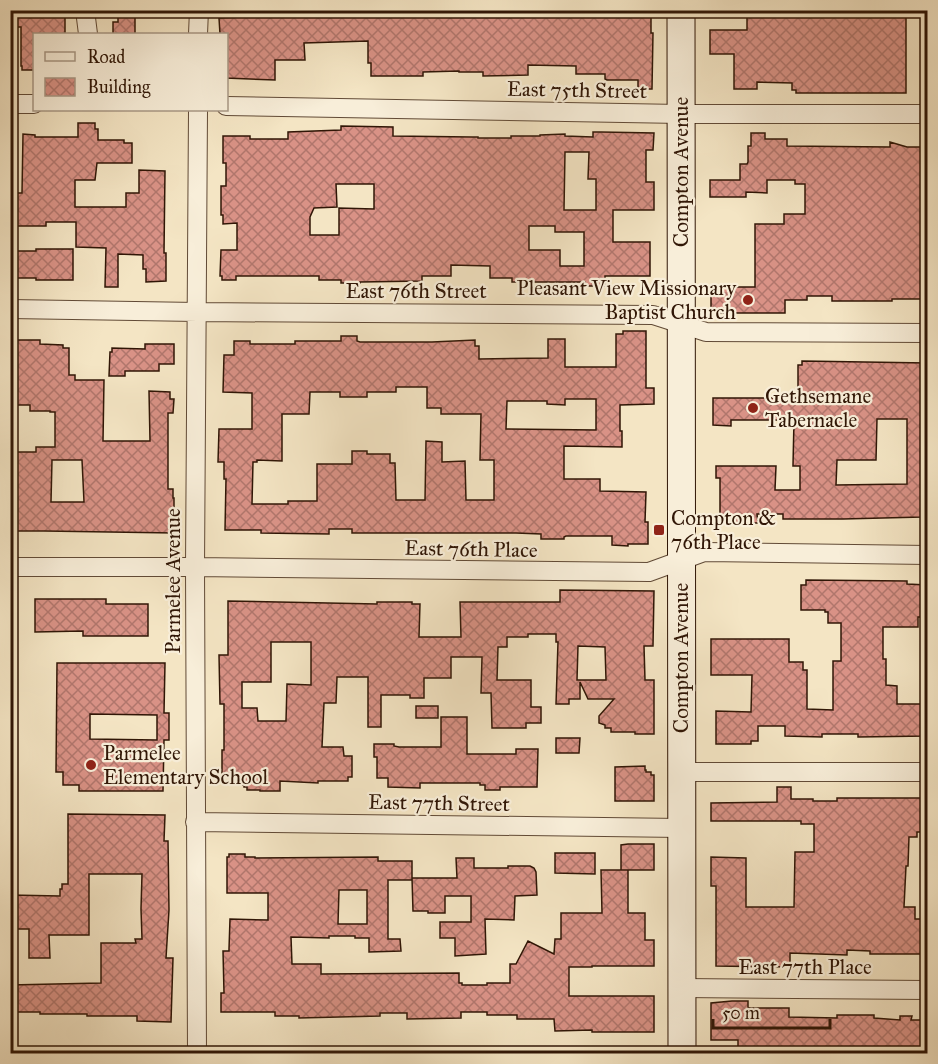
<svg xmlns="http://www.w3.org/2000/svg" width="938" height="1064" font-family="'IM FELL Great Primer',serif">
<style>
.building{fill:url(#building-cross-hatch);stroke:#301606;stroke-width:1.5;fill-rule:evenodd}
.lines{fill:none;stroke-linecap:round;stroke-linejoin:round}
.minor-casing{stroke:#614a36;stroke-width:20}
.secondary-casing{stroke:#301606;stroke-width:29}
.minor{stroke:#f8eed9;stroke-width:18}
.secondary{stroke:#f8eed9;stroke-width:27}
.poi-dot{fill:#8f2418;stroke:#f8eed9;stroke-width:2}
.labels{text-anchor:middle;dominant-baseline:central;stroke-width:4.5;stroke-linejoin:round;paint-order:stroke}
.street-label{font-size:21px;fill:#301606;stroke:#f8eed9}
.poi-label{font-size:21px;fill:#301606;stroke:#f8eed9;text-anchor:start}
</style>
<defs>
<pattern id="building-cross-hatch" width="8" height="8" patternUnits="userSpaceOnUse" patternTransform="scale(1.5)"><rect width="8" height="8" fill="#d99286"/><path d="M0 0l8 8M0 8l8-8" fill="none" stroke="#b0766c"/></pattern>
</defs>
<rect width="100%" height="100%" fill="#f4e5c4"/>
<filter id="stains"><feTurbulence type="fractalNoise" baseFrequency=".00333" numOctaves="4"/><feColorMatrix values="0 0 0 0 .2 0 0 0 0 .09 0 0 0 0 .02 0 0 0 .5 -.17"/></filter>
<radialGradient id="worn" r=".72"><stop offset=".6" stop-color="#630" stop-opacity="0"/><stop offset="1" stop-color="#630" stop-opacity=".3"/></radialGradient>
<path class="building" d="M65 10V34H34V70H22V66H21V27H10V11Z
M135 10V34H113V22H118V11Z
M272 10H347V16H377V10L511 12V10H526V15L583 16V10H597V12L646 13V15H651V33H653L652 89H638V80H607L605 79V74H576V66L528 65V75L483 76V72H459V71L423 72V76H371V63H368V41L304 43 305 60H275V80L226 78V34H220L219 18 272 16Z
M747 10H906V93H796V90H792V83L757 82V89H734V54H710V30H747Z
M78 123H95V129H98V140H124V143H132V163H97L95 180H75V207H126V193H139V170L165 171 164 253H166V281L146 282V269H143V255L118 254V287H105L106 248 76 247V222H46V226H10V193H22L23 134 35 135V137H78Z
M341 126 393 127V136L472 137H478V138H511V136H540V135L565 134V136L593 137V132H601L654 133 653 150H646V182H654V210H613V242H650V276H605V286H585V282H512V278H490V266L451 265V276H422V281L360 282V283H341V280H319V276H236V280H222V276H220L221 250H237V223L223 224V215H221V186H226V163H223V136H250V139H288V132L341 130ZM565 152H589L588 179H596V210H564ZM336 184H374V209L339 208V235H310V217L314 208 337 207ZM529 226H555V232H584V266H560V250H529Z
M751 133H765V139H787V146L890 147V142L907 147H927V297L926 299H892V301H832V296H807V300H785V313H711V287H755V224H784V214H805V184H795V180H767V193L746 192V197H710V180H740V164H747L748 162V146H751Z
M36 249H73V280H36V278H10V251H36Z
M623 331H646V388H654V404L620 405V431H622V447L564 446V479H600V491L646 492 645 522H648V544H628V546L612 545V536H566L564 537V539H541V534L516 533H352V529H329V534L261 533V530H225L226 479H224V462H218L219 429H252V393L223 392 224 355H234V341H250V344H295V341H341V336H357V341L360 342H432L475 340V346H479V359L548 358V339H565V367H616V334H623ZM396 387H427V408H441V414H481L480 460H494V500H466L465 461 442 462V442L426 441 425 500H396L395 463H390V454H367V451H352V464H317V501H288V504H252L253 462H257V460L282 461V414H309L310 392H340V397H367V392H396ZM565 399H596V430L506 429 507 401H547V404L565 405Z
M10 340H40V344L63 345V348H69V375H75V380H104L103 441H150L149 391 170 392V399H174L173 413H168V489H173V498H174V533L44 531H10V452H36V447H55V412H50V411H30V405H10ZM52 460H82L84 502H51Z
M145 344H174V364H159V371H125V376H109L110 352H112V348L145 349Z
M802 361 927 363V397H922L921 441H927V461H925L924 489H926V496H927V514H922V517L843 519H783V514H757L758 523H720V478H716V466H776L775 490H800V466H793L794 420H731V426L713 425V398H798V365H802ZM877 419H907V484L836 485 837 460H876Z
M806 580 907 581V584L927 585V617H918V627H883V659H886V685L897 686V704H927V736L858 737V734H822V737L785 736V726H758V741H751V744H716V711L751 712 752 675H711V639H789V662H803V670H807V709L833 710V661H841V623H828V612H825V610H801V585H806Z
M560 590 654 591 653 646H644L645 680H654V734H635V732H611V728H605V725L599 723V716L614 699H588L580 682V699H569V704H556L558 642H556V634H528V637H507V647H498L497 680H531V707H541V723H526V728H492L491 693H481L482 657H451V678H424V698H410V695H381V727H368V677H337L336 703H324L322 747H343L344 756H352V777H348V781H318V783L280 781V791H260V790H247V787H244V785H232L233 776H222V750H224V704H220L219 655H228V601L377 604V602H412V604H420L419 637H461L460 602H560ZM271 642H311V685L287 684 286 721H258L257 708H242V682H271ZM578 646 605 647 606 680H577Z
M35 599H106V604H148V636H83V631L35 632Z
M57 663H165L164 713H169V740H164L163 791H79V785H63V772H56ZM90 714 157 715V740L90 739Z
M416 706H438V718H416Z
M441 717H467V754H516V749H538L537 787H500V790H485V785H480V783H420V788L388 787V778H377V757H374V744H394V746L399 747H441Z
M556 738H580L579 753H556Z
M645 766V770H646V772H651V775H654V801H615V767Z
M777 787H791V799H813V801H837V798H927V832H917V837H909L908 866H906L904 907H915V919H927V954H870V951L847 950V955L790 953V967L716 966V886H711V857L746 858V907H794L795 852H814V824H801V821H711V803L777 802Z
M68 814 165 815 164 841H168L169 910 166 958H173L171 1022 137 1021V1016H87V1014H40V1012H10V985L101 983V943H136L135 939H142L141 909 142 874H89V935H49L50 958H29V929H10V895L60 896V889H62V884H68Z
M628 844H654V870H621V845Z
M555 853H595V874L555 873Z
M229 854H245V857H255V858L378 857V861H412V880H388V939H400L401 951 369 952V938H355V936H329V938L291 937 292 964H321V974L459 973V983H462V985H487V983H510V964H516L528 941 554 954 555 939H561V913H602L601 870H628V913H645V940H654V966H592V967H569V996H654V1032H592V1030L555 1031 554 1019H517V1015H487V1012H461V1018L407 1019V1013H380V1016L299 1018V1016H275V1012H221V993H224L223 951H229V949L230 919 268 920V893H227V857H229ZM339 890H367V924H338Z
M456 858H474V868H508V866H530L534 868 536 872 537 895 515 896 514 920 485 919 486 954 455 956V938H440V922H471V896H445V913H428V911H413L412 878H457Z
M732 1001H748V1008H789V1017L837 1018V1015H874V1018L900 1020V1016H912L911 1020H927V1049H905V1053H858V1048H819V1052H806V1053H738V1040H711V1003Z"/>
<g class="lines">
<defs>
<path id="minor" d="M85 10 88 34
M198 34 199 10
M10 104H34
M226 106 681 114H928
M10 309 197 312 653 315 706 332 928 333
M10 567H195L649 572 704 552 928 555
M681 772H928
M195 822 681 828
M682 988 928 990
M197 1054 195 567 198 110"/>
<path id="secondary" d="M681 10 682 1054"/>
</defs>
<use href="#minor" class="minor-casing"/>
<use href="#secondary" class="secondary-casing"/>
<use href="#minor" class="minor"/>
<use href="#secondary" class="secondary"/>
</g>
<g class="poi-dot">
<circle cx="748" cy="300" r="6"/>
<circle cx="753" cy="408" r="6"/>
<rect x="653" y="524" width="12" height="12" rx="3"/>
<circle cx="91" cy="765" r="6"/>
</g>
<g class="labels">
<g class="street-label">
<text transform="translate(577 90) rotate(1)">East 75th Street</text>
<text transform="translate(681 172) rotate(-90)">Compton Avenue</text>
<text x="416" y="291">East 76th Street</text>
<text transform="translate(471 549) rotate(1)">East 76th Place</text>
<text transform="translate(173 581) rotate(-90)">Parmelee Avenue</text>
<text transform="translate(681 658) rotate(-90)">Compton Avenue</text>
<text transform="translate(439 803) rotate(1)">East 77th Street</text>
<text x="805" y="967">East 77th Place</text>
</g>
<g class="poi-label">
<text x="736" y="288" text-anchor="end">Pleasant View Missionary<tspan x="736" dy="24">Baptist Church</tspan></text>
<text x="765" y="396">Gethsemane<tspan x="765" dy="24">Tabernacle</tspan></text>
<text x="671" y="518">Compton &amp;<tspan x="671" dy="24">76th Place</tspan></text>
<text x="103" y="753">Parmelee<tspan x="103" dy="24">Elementary School</tspan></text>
</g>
</g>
<rect width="938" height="1064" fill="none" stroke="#f4e5c4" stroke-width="36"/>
<rect x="12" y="12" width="914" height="1040" fill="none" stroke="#301606" stroke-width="3"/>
<rect x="18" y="18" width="902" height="1028" fill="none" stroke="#301606" stroke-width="1.5"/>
<rect x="33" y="33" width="195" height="78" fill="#f8eed9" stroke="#a89885" stroke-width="1.5"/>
<rect x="45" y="52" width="30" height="9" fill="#f8eed9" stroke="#a89885" stroke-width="1.5"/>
<text x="87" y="63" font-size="18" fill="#301606">Road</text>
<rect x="45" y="78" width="30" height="18" fill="url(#building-cross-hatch)" stroke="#a89885" stroke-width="1.5"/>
<text x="87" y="93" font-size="18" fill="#301606">Building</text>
<path d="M713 1019v9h117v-9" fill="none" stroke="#301606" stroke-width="3"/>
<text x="722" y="1019" font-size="18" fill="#301606" stroke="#f8eed9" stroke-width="4.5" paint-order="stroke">50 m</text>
<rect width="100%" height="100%" filter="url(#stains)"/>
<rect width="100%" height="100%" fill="url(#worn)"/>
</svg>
